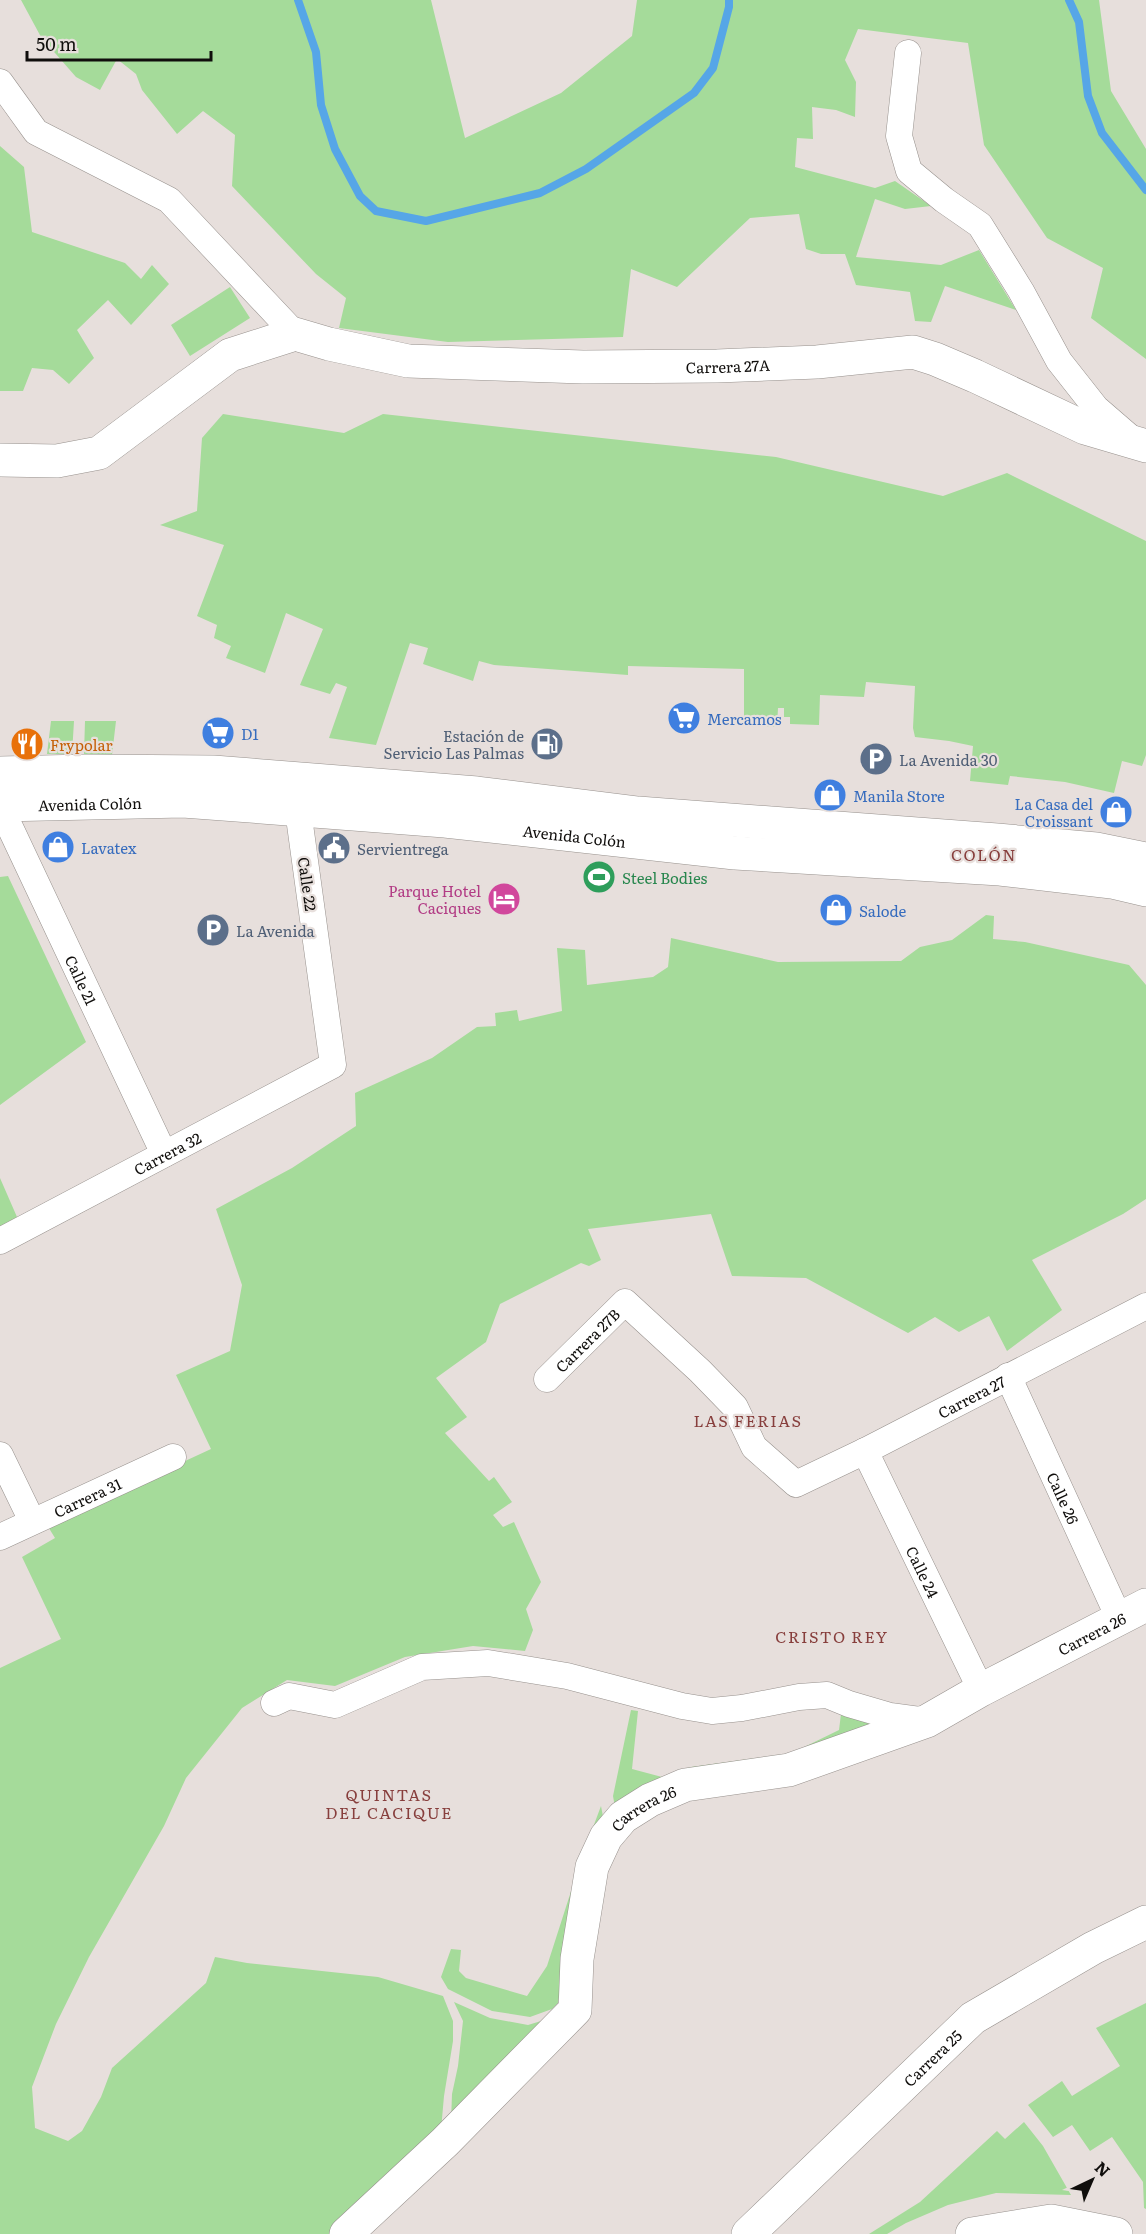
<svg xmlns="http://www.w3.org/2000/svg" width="1146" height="2234" font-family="Literata,serif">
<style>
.green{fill:#a5db9a}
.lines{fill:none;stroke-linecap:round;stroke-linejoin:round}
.stream{stroke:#56a6e7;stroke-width:8}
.street-casing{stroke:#97918d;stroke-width:27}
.secondary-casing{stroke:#97918d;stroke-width:34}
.highway-casing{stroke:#97918d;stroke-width:34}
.street{stroke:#fff;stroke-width:26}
.secondary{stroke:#fff;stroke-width:33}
.highway{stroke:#fff;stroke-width:33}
.labels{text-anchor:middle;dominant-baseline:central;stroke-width:4.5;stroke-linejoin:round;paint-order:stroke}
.street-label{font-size:15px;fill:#100e0c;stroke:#e7dfdc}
.shop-label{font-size:15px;fill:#366cbe;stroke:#e7dfdc;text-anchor:start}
.service-label{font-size:15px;fill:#4e5e75;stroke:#e7dfdc;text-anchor:start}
.food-label{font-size:15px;fill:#c56008;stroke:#e7dfdc;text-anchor:start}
.leisure-label{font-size:15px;fill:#27864d;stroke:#e7dfdc;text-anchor:start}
.hotel-label{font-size:15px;fill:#b23c85;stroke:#e7dfdc;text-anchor:end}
.neighbourhood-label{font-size:16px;letter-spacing:1.5px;fill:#873e3c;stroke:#e7dfdc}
</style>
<rect width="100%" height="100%" fill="#e7dfdc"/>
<path class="green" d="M21 0H431L465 138 561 93 632 36 637 0H1099L1111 91 1146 149V359L1091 318 1103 268 1047 238 984 145 968 43 858 29 845 60 856 82 855 117 836 110 812 107 813 139 797 138 795 167 875 188 895 181 931 206 905 209 875 199 856 257 941 265 979 250 1016 310 945 286 931 322 915 321 910 292 856 285 845 254H821L806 249 799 214 750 218 677 287 631 269 623 337 448 342 339 328 346 298 316 274 232 186 235 135 203 111 177 134 142 90 136 74 117 59 100 90 76 77 41 37Z
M0 146 24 167 32 232 125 263 141 279 152 265 169 284 131 325 108 300 77 330 94 358 69 384 53 370 32 368 23 391H0Z
M230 287 250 318 190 356 171 325Z
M223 414 344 433 383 414 776 457 943 496 1007 473 1146 541V755L1142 766 1122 761 1114 793 1065 782 1010 776 1008 785 970 781 973 746 949 741 915 737 913 728 915 686 866 682 864 697 820 695 819 725 790 724V717H784V708H778L777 727H763V716H744V669L628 666V675L494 665 479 661 473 681 423 664 428 648 410 643 376 745 329 738 347 687 336 683 330 694 300 685 323 629 286 613 265 673 226 658 231 646 214 638 217 625 197 616 224 545 160 525 197 511 202 438Z
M51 721H74L72 754H47Z
M85 721H116L112 755 84 754Z
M8 876 86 1042 0 1105V877Z
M986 915 994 916 993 939 1025 942 1129 965 1146 985V1199L1123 1214 1032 1260 1062 1310 1007 1351 989 1316 959 1332 935 1317 908 1333 806 1278 732 1276 711 1214 588 1229 601 1260 589 1266 581 1263 500 1304 486 1342 436 1378 467 1417 445 1433 489 1481 494 1477 512 1502 493 1515 503 1527 514 1522 541 1582 526 1609 533 1630 525 1651 473 1646 405 1657 335 1686 287 1680 242 1708 186 1778 164 1826 89 1957 56 2024 32 2087 35 2128 68 2141 82 2131 101 2097 112 2068 206 1983 215 1957 247 1963 378 1977 443 1996 453 2021V2041L444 2096 441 2130 332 2234H0V1668L61 1639 22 1557 55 1538 47 1525 211 1449 176 1375 230 1351 242 1285 216 1209 292 1168 356 1126 355 1093 432 1058 477 1027 496 1026 495 1013 517 1010 519 1021 562 1011 557 948 585 950 587 985 653 977 668 967 671 938 778 962 901 961 920 947 952 940Z
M0 1178 17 1217 0 1227Z
M631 1710 638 1711 632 1769 662 1777 691 1767 792 1753 839 1730 841 1714 883 1724 616 1813 613 1796Z
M601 1806 605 1827 574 1905 558 2003 552 2009 530 2017 492 2011 448 1989 441 1977 451 1949 461 1950 459 1971 466 1978 527 1996 547 1966 583 1854Z
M454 2002 490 2018 528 2025 554 2017 451 2122 452 2094 458 2066 463 2021Z
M1146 2003V2209L1144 2208 1143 2182 1112 2137 1090 2151 1072 2125 1053 2137 1028 2105 1062 2081 1072 2096 1120 2066 1096 2028Z
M1024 2122 1043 2146 1071 2195 996 2193 948 2205 906 2223 887 2234H869L920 2202 997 2131 1005 2139Z"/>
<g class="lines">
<path class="stream" d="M298 0 316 52 321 105 335 149 360 196 376 211 426 221 540 193 586 169 694 93 713 68 729 7V0
M1069 0 1079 22 1088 96 1102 133 1146 190"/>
<defs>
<g id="street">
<path d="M908 53 899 136 909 171 944 200 980 225 1021 291 1059 361 1096 408 1133 440"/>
<path d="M0 82 36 132 169 200 295 334"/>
<path id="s1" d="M0 806 164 1154"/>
<path id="s2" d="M0 1241 333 1065 298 810"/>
<path id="s3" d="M1008 1376 1119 1618"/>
<path id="s4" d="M547 1379 625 1302 700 1371 735 1407 754 1447 796 1484 865 1451 1146 1306"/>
<path id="s5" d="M865 1451 981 1690"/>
<path d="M0 1455 32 1521"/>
<path id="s6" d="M0 1537 173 1457"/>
<path d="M274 1703 289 1696 335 1705 422 1667 488 1663 567 1676 682 1706 712 1711 742 1708 799 1697 827 1695 849 1704 890 1716 927 1721"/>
</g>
<g id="secondary">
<path id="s7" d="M0 460 57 461 99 453 230 355 295 334 329 344 408 361 583 367 717 366 817 362 913 352 935 359 975 376 1085 428 1146 446"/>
<path d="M0 773 85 771 213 772 477 793 638 813 997 840 1096 849 1146 859"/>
<path id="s8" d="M0 805 183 801 445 821 735 853 1000 869 1112 882 1146 890"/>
<path id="s9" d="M346 2234 445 2142 575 2010 577 1959 592 1867 606 1837 623 1817 650 1800 685 1785 789 1770 927 1721 981 1690 1146 1605"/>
<path id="s10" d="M748 2234 973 2018 1093 1948 1146 1922"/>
</g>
<path id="highway" d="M972 2234 1051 2221 1116 2234"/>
</defs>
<use href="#street" class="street-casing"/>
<use href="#secondary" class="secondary-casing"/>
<use href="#highway" class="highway-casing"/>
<use href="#street" class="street"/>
<use href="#secondary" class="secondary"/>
<use href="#highway" class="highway"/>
</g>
<defs>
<symbol id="supermarket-disc" viewBox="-11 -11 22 22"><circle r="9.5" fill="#3f7fe0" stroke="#e7dfdc"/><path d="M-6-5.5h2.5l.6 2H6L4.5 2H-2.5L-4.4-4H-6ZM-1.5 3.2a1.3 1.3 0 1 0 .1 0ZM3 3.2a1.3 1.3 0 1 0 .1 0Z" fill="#fff"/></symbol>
<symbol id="restaurant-disc" viewBox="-11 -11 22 22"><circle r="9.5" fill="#e8710a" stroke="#e7dfdc"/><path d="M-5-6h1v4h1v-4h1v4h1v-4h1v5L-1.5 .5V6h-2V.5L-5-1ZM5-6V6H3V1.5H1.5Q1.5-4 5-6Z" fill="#fff"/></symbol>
<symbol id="fuel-disc" viewBox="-11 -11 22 22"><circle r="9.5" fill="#5c6f8a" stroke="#e7dfdc"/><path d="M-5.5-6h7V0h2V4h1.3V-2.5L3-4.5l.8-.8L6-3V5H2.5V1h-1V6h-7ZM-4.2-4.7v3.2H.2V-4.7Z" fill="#fff"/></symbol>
<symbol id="parking-disc" viewBox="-11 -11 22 22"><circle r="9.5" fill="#5c6f8a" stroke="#e7dfdc"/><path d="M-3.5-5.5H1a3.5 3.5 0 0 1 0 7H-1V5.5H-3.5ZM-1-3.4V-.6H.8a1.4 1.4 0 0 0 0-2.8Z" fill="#fff"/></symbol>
<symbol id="shop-disc" viewBox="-11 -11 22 22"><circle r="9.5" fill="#3f7fe0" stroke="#e7dfdc"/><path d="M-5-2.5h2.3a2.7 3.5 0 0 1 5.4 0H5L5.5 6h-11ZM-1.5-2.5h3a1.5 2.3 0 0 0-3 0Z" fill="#fff"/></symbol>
<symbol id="civic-disc" viewBox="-11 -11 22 22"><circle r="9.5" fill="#5c6f8a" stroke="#e7dfdc"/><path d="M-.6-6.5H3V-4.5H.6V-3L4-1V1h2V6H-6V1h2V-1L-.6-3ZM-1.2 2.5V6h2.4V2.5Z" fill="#fff"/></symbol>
<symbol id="stadium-disc" viewBox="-11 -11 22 22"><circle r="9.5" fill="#2e9e5b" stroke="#e7dfdc"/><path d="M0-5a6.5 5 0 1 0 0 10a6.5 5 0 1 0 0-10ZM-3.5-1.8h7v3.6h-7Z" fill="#fff"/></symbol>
<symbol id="hotel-disc" viewBox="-11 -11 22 22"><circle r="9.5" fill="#d1479c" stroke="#e7dfdc"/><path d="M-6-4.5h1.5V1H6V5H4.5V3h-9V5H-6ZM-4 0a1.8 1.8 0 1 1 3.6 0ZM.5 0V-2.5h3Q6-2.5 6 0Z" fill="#fff"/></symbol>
</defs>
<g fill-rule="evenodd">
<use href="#supermarket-disc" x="665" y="699" width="38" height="38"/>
<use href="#supermarket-disc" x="199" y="714" width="38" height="38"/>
<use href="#restaurant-disc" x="8" y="725" width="38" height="38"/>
<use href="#fuel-disc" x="528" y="725" width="38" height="38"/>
<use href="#parking-disc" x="857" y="740" width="38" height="38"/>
<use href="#shop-disc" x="811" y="776" width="38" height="38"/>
<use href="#shop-disc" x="1097" y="793" width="38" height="38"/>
<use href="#shop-disc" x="39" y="828" width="38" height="38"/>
<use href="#civic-disc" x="315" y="829" width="38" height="38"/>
<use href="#stadium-disc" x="580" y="858" width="38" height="38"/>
<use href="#hotel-disc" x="485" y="880" width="38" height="38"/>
<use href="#shop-disc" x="817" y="891" width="38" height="38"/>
<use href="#parking-disc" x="194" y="911" width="38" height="38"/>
</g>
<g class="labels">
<g class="street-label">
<text stroke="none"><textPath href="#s7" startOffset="768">Carrera 27A</textPath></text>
<text stroke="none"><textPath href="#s8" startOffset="90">Avenida Colón</textPath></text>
<text stroke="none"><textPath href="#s8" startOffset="576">Avenida Colón</textPath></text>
<text transform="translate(308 884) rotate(82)">Calle 22</text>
<text stroke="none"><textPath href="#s1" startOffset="192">Calle 21</textPath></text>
<text stroke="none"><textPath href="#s2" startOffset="189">Carrera 32</textPath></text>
<text stroke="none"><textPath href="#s4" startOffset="56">Carrera 27B</textPath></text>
<text stroke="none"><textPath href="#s4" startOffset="558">Carrera 27</textPath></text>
<text stroke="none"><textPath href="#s6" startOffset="96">Carrera 31</textPath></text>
<text stroke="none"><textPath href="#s3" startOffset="134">Calle 26</textPath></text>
<text stroke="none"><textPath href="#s5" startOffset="134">Calle 24</textPath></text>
<text stroke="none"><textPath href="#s9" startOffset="1032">Carrera 26</textPath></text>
<text stroke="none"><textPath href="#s9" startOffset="546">Carrera 26</textPath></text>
<text stroke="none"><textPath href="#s10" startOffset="255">Carrera 25</textPath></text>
</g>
<g class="shop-label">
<text x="707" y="718">Mercamos</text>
<text x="241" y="733">D1</text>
<text x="853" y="795">Manila Store</text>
<text x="1093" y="803" text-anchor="end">La Casa del<tspan x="1093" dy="17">Croissant</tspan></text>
<text x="81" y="847">Lavatex</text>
<text x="859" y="910">Salode</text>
</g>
<g class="service-label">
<text x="524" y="735" text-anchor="end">Estación de<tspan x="524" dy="17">Servicio Las Palmas</tspan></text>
<text x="899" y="759">La Avenida 30</text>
<text x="357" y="848">Servientrega</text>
<text x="236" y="930">La Avenida</text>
</g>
<g class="food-label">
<text x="50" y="744">Frypolar</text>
</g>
<g class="leisure-label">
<text x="622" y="877">Steel Bodies</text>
</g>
<g class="hotel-label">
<text x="481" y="890">Parque Hotel<tspan x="481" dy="17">Caciques</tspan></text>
</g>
<g class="neighbourhood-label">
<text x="984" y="854">COLÓN</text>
<text x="748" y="1420">LAS FERIAS</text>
<text x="832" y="1636">CRISTO REY</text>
<text x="389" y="1794">QUINTAS<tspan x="389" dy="18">DEL CACIQUE</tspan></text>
</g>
</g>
<g transform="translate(1092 2180) rotate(44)" stroke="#e7dfdc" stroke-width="4.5" paint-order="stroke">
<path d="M0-4.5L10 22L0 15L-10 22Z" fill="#100e0c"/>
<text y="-9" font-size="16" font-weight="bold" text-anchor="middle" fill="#100e0c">N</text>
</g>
<path d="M27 51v9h184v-9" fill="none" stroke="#100e0c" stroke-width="3"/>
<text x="36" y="51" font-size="18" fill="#100e0c" stroke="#e7dfdc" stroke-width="4.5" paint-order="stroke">50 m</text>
</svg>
